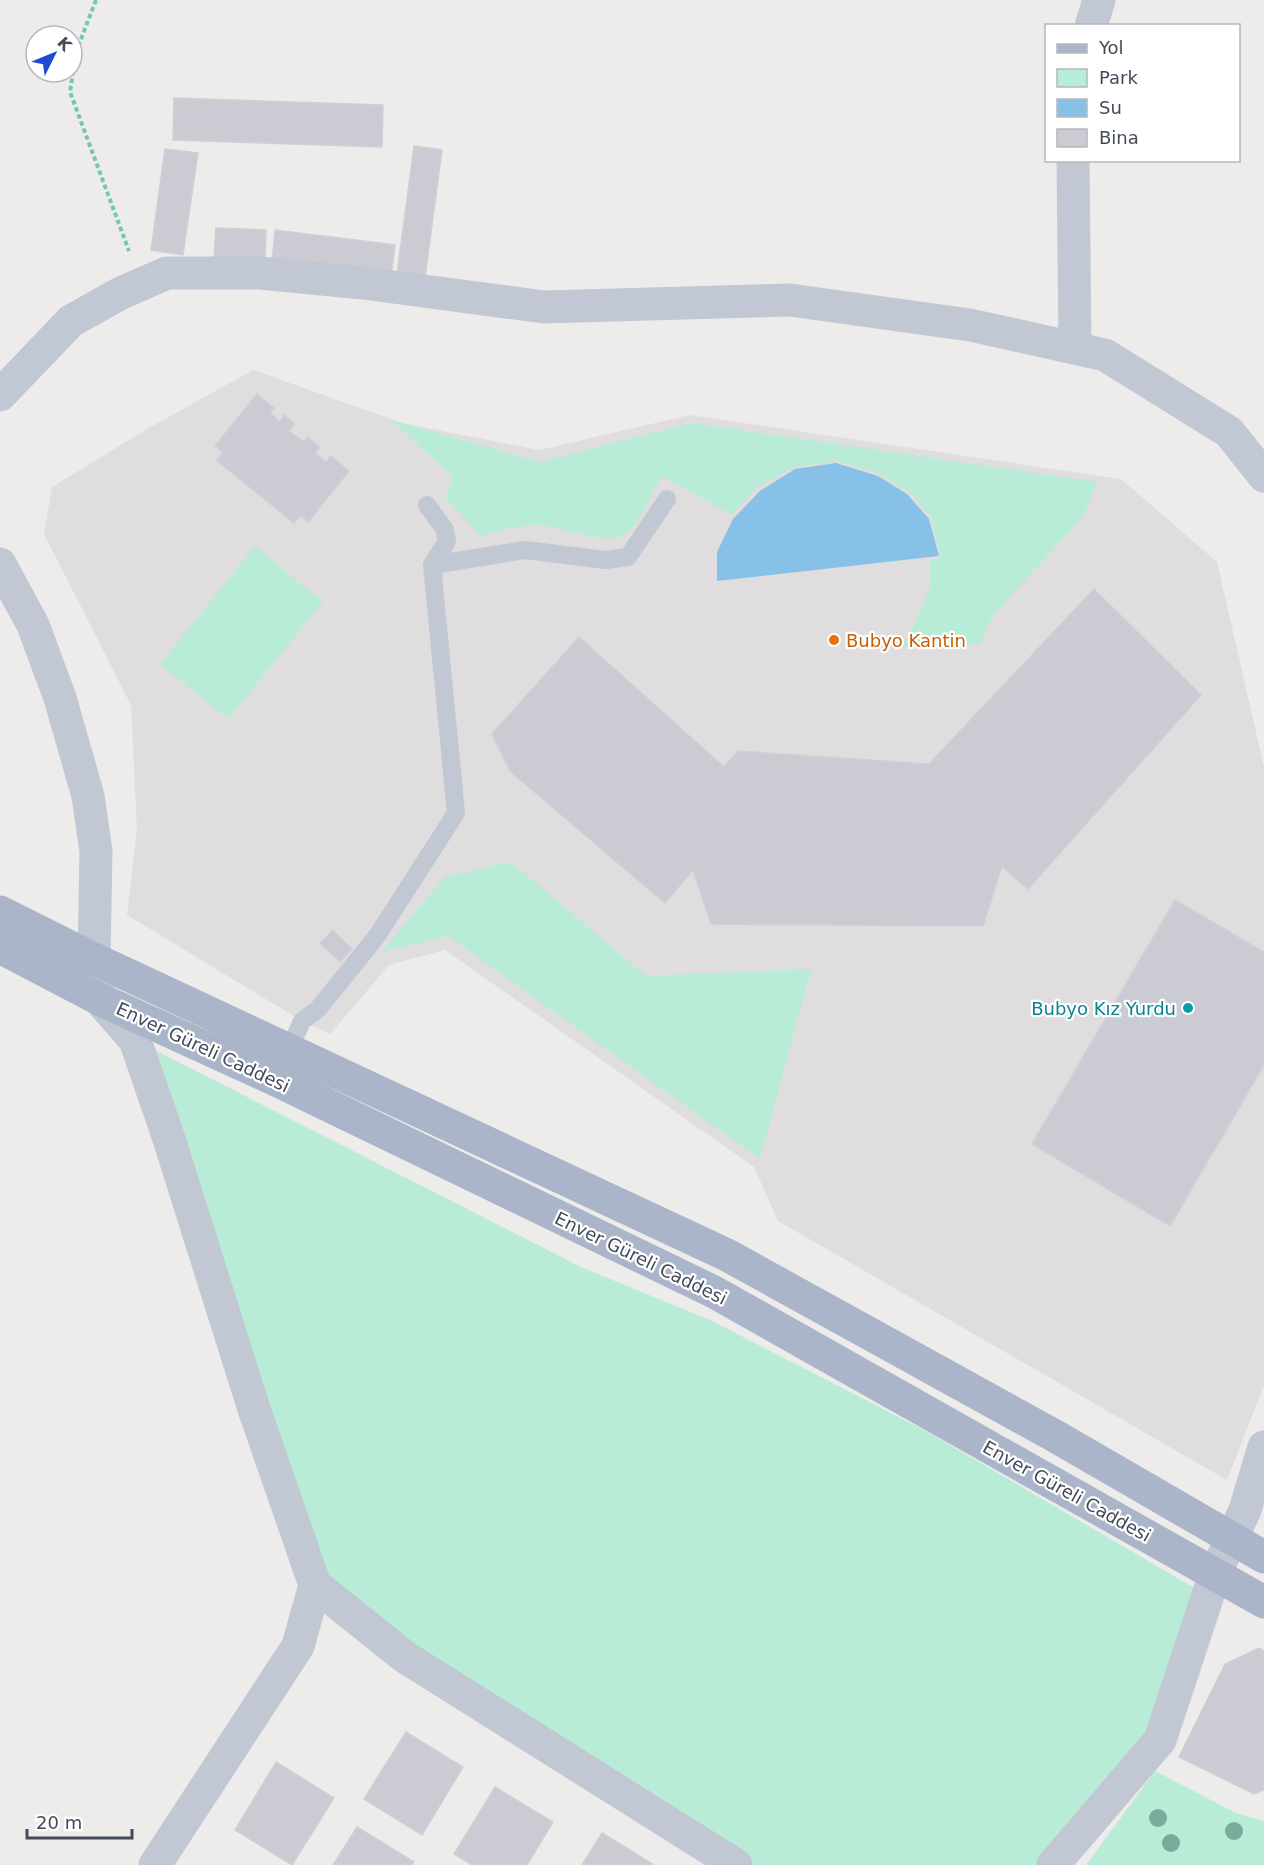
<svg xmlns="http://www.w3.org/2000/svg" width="1264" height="1865" font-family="'DejaVu Sans',sans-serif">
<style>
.education{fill:#dfdddd}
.green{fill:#b9ecd7}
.water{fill:#87c1e8}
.building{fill:#cbccd3;stroke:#cfd0d7;stroke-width:1.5}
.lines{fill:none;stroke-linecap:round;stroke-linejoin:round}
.path{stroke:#73c8af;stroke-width:4;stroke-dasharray:4.5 3;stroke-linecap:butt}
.service{stroke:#c1c7d3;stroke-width:18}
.minor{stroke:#c1c7d3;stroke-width:33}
.primary{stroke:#abb5ca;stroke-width:33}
.tree{fill:#79ab9b}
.food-dot{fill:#e8710a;stroke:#fff;stroke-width:2}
.culture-dot{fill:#0f9aa8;stroke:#fff;stroke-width:2}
.labels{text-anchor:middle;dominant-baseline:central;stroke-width:4.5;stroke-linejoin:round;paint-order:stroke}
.food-label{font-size:18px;fill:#c56008;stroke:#fff;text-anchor:start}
.culture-label{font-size:18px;fill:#0d838f;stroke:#fff;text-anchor:end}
.street-label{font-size:18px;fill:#444b58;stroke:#fff}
</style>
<rect width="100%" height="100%" fill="#eeeceb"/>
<path class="education" d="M253 370 402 423 539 450 690 415 1121 479 1217 562 1264 767V1385L1227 1480 778 1221 754 1167 445 950 389 965 330 1034 302 1021 127 915 137 829 131 705 44 534 52 487 147 429Z"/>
<path class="green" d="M391 420 540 462 691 423 1097 482 1083 517 992 616 980 644 901 648 914 625 930 587V560L941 558 931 517 910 492 878 473 836 461 795 467 757 487 732 515 662 476C654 489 639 523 629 531 611 549 568 528 545 526 523 524 502 530 481 536L445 497 453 477Z
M255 546 323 602 228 719 160 664Z
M511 862 646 976 811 969 760 1159 448 936 381 952 445 877Z
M151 1048 581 1267 710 1320 926 1431 1208 1596 1160 1740 1053 1865H736L315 1585Z
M1155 1771 1236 1813 1264 1821V1865H1086Z"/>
<path class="water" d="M836 463 878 476 907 494 929 519 939 556 717 581V552L733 519 760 491 795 469Z"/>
<path class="building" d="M174 98 383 105 382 147 173 140Z
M414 146 442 150 425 278 397 274Z
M165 149 198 153 183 255 151 250Z
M216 228 266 230 265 261 214 258Z
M275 230 395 245 391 277 272 262Z
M257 394 274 408 270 413 280 422 284 415 295 424 289 431 304 442 307 437 320 447 315 453 326 462 331 456 349 471 308 522 300 516 294 523 216 460 223 453 215 446Z
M1094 589 1201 695 1028 889 1002 866 983 926 711 924 693 870 665 903 511 772 492 734 579 637 724 767 738 751 929 764Z
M1175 900 1264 952V1065L1170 1226 1032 1144Z
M333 930 352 949 340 962 320 943Z
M1259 1648 1264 1651V1790L1254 1794 1179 1757 1225 1664Z
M406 1732 463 1767 422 1835 364 1799Z
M276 1762 334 1798 292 1865 235 1830Z
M495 1787 553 1822 527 1865H472L454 1854Z
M357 1827 414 1862 412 1865H333Z
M602 1833 654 1865H582Z"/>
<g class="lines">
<path class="path" d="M96 0 76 52 70 92 129 251"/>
<path class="service" d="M427 505 445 530 447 541 432 565
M286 1057 302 1021 318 1009 377 936 456 813 432 565 525 550 606 560 628 557 667 499"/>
<path class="minor" d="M1091 26 1099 0
M1073 160 1075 348
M0 395 71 321 121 293 167 273H260L363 283 544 307 790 300 970 325 1105 355 1229 432 1264 476
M0 564 33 625 60 698 88 796 96 851 94 959 99 999 135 1040 169 1139 254 1409 315 1585 405 1657 736 1865
M155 1865 298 1646 315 1585
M1053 1865 1160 1740 1215 1574 1245 1510 1264 1447"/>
<path class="primary" d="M0 912 94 959 727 1255 1055 1436 1264 1557
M0 947 99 999 276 1080 714 1292 1264 1602"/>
</g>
<g class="tree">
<circle cx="1158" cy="1818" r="9"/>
<circle cx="1234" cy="1831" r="9"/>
<circle cx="1171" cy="1843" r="9"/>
</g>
<circle class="food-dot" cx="834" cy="640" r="6"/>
<circle class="culture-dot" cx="1188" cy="1008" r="6"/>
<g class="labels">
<g class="food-label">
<text x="846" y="640">Bubyo Kantin</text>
</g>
<g class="culture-label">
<text x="1176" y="1008">Bubyo Kız Yurdu</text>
</g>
<g class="street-label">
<text transform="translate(203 1047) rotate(25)">Enver Güreli Caddesi</text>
<text transform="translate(641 1258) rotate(26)">Enver Güreli Caddesi</text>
<text transform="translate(1067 1491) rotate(29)">Enver Güreli Caddesi</text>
</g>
</g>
<rect x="1045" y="24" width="195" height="138" fill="#ffffff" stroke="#b4b7bc" stroke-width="1.5"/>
<rect x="1057" y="44" width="30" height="9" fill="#abb5ca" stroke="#b4b7bc" stroke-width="1.5"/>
<text x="1099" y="54" font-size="18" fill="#444b58">Yol</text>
<rect x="1057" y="69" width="30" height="18" fill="#b9ecd7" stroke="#b4b7bc" stroke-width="1.5"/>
<text x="1099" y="84" font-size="18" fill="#444b58">Park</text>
<rect x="1057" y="99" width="30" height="18" fill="#87c1e8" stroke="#b4b7bc" stroke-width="1.5"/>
<text x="1099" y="114" font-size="18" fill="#444b58">Su</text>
<rect x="1057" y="129" width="30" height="18" fill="#cbccd3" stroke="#b4b7bc" stroke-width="1.5"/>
<text x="1099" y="144" font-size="18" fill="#444b58">Bina</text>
<g transform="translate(54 54) rotate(47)"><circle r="28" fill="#ffffff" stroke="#b4b7bc" stroke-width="1.5"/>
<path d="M0-4.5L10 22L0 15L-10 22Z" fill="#1e4ad5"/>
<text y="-9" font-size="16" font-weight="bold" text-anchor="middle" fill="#444b58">K</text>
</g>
<path d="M27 1829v9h105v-9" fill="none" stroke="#444b58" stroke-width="3"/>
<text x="36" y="1829" font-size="18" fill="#444b58" stroke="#ffffff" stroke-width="4.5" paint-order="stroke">20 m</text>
</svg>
